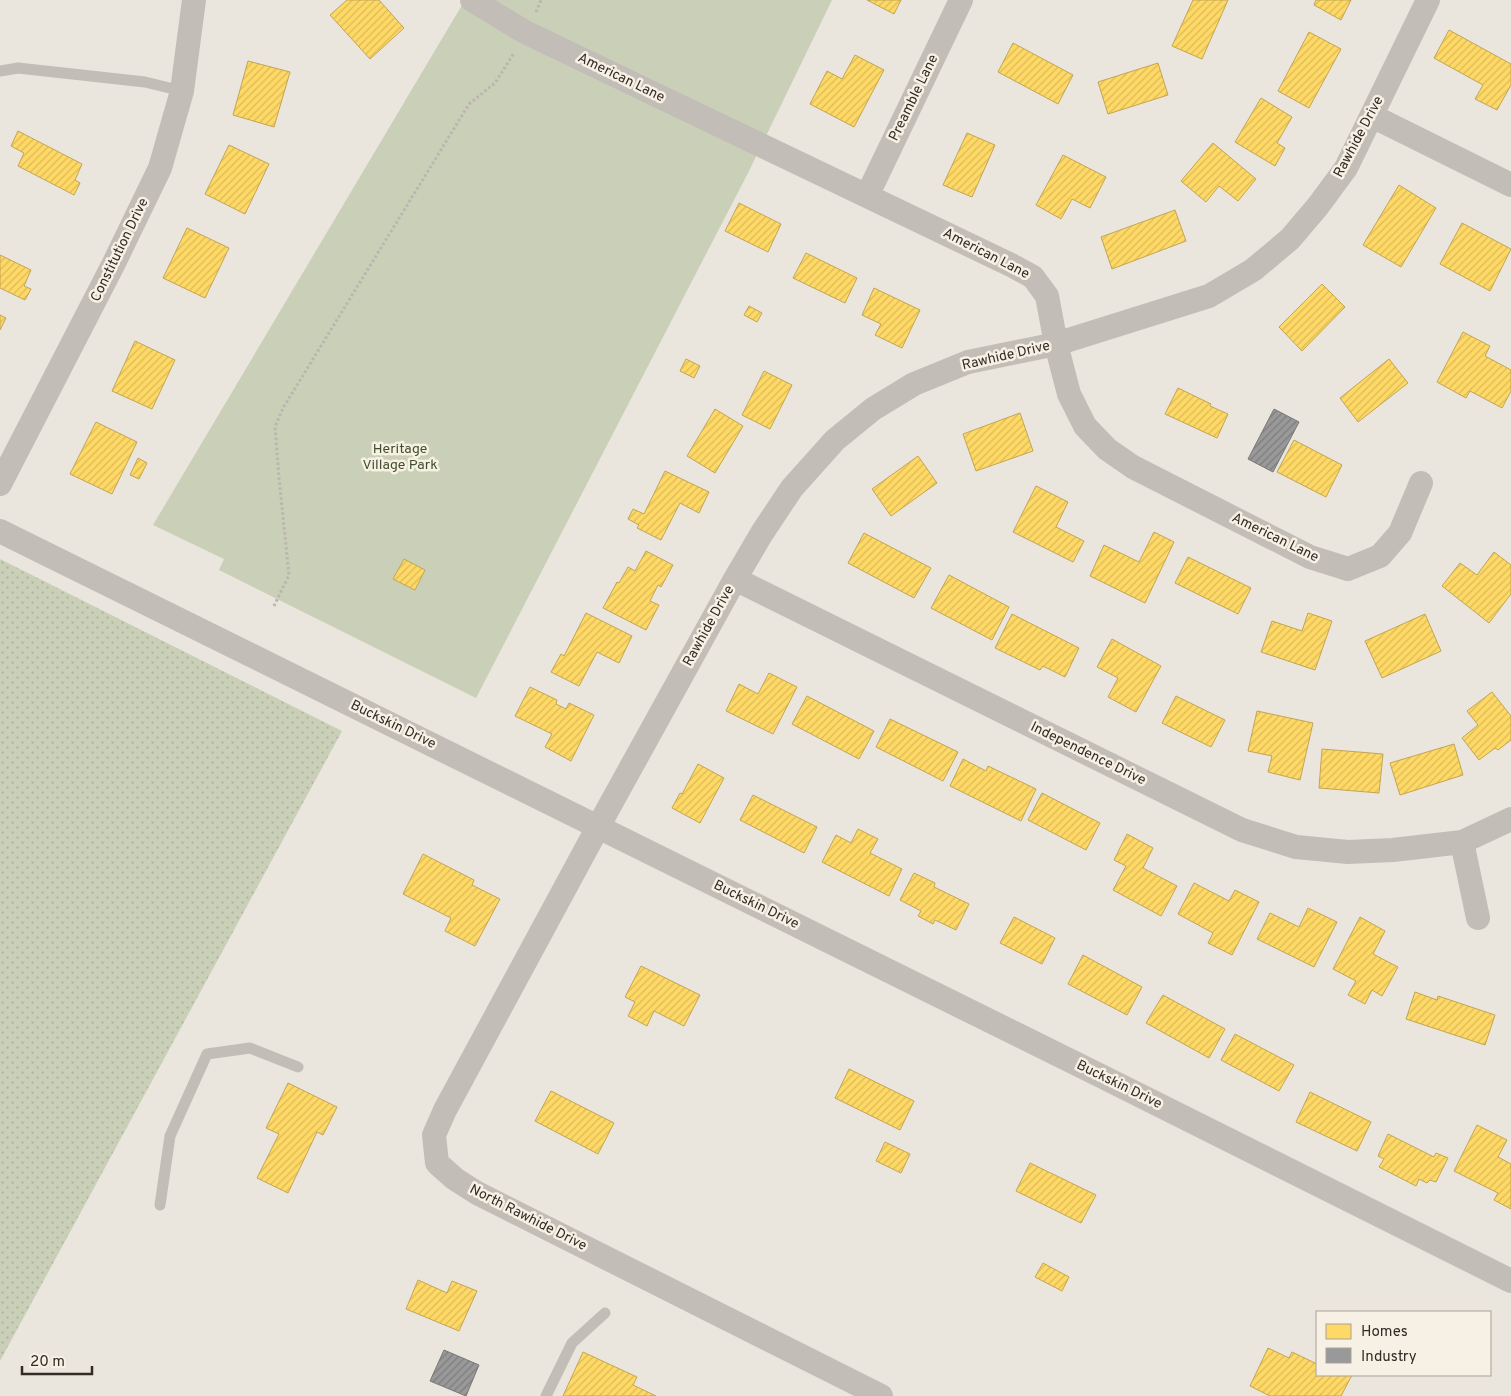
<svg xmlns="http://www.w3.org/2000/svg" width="1511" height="1396" font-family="Overpass,sans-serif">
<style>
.grass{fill:url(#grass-dots)}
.green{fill:#cacfb8}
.homes{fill:url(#homes-hatch);stroke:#c2a553}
.industry{fill:url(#industry-hatch);stroke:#7a7876}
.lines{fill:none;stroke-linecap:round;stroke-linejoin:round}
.path{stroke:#bbb5af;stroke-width:3;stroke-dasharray:2.5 2.5;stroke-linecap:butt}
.lane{stroke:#c2bdb7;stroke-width:11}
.street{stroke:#c2bdb7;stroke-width:24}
.labels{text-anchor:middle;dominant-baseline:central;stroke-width:5;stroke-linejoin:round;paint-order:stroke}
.street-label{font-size:14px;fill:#332b26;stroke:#f7f0e4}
.park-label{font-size:14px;fill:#404f2b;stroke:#f7f0e4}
</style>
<defs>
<pattern id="grass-dots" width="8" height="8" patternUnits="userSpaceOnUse" patternTransform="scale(1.25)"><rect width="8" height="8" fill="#cacfb8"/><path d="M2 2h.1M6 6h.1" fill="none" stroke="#aeb29e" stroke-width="1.8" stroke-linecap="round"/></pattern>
<pattern id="homes-hatch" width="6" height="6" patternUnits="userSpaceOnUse" patternTransform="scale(1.25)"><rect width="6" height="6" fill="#ffd966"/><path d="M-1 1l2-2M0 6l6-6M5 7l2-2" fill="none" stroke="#dbba58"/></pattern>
<pattern id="industry-hatch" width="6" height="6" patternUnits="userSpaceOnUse" patternTransform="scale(1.25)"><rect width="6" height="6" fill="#999"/><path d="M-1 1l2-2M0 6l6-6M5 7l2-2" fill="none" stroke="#7d7d7d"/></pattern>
</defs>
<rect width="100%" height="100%" fill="#eae5dd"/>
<path class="grass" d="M0 559 342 731 0 1361Z"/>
<path class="green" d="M465 0H832L748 173 476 698 219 570 224 559 153 525Z"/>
<path class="homes" d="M347 0H379L404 28 370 59 330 15Z
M867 0H901L894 14Z
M1193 0H1228L1202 59 1172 46Z
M1316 0H1351L1341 20 1314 5Z
M1449 30 1511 64V85L1497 110 1475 99 1483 85 1434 58Z
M1309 32 1341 49 1309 108 1278 91Z
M1013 43 1073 75 1058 104 998 72Z
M855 55 884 70 854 127 810 104 827 71 842 79Z
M248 61 290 72 274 127 233 115Z
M1158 63 1168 95 1108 114 1098 82Z
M1261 98 1292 117 1277 143 1285 148 1275 166 1235 142Z
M18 131 82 164 75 180 80 183 74 195 18 166 24 153 11 146Z
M967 133 995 145 972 197 943 185Z
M1213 143 1256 179 1238 201 1219 186 1206 202 1181 181Z
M229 145 269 164 245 214 205 194Z
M1063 155 1106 177 1090 208 1072 199 1061 219 1036 205Z
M1399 185 1436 208 1401 267 1363 245Z
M739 203 781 224 768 252 725 231Z
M1175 210 1186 241 1112 269 1101 237Z
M1462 223 1511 249 1490 291 1440 264Z
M187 228 229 248 205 298 163 278Z
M806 253 857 278 845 303 793 278Z
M0 255 31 270 24 286 31 289 25 300 0 288Z
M1322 284 1345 307 1302 351 1279 327Z
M874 288 920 310 902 348 875 335 881 324 862 315Z
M749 306 762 313 757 322 744 315Z
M0 315 6 318 0 330Z
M1463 332 1490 346 1485 356 1511 370V391L1502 408 1470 391 1466 398 1437 382Z
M135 341 175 360 152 409 112 391Z
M686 359 700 366 694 378 680 371Z
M1389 359 1408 383 1358 422 1340 398Z
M764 371 792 385 770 429 742 415Z
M1178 388 1211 404 1210 406 1228 414 1217 438 1165 414Z
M715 409 743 426 715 473 687 456Z
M1020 413 1033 451 976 471 963 434Z
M96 422 137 442 112 494 70 474Z
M1294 440 1342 465 1326 497 1277 472Z
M918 456 937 483 891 516 872 489Z
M138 458 147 463 139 479 130 475Z
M665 471 709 492 699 513 680 503 661 540 637 528 639 525 628 519 633 509 644 514Z
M1036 486 1068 502 1056 527 1084 541 1073 562 1013 532Z
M1154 532 1174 542 1145 603 1090 576 1104 545 1139 562Z
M864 533 931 568 914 598 848 563Z
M646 551 673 565 661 587 658 585 650 601 659 605 646 630 603 608 617 582 619 583 628 567 635 571Z
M1494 552 1511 565V594L1489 623 1442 586 1460 563 1477 575Z
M1188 557 1251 588 1238 614 1175 583Z
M404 559 425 570 415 590 393 579Z
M949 575 1009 607 992 640 931 608Z
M586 613 632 636 619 663 597 652 579 686 551 672 561 654 564 656Z
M1308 613 1332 621 1315 670 1261 652 1272 621 1302 631Z
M1012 614 1079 648 1065 677 1043 666 1040 670 995 648Z
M1425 614 1441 651 1382 678 1365 641Z
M1112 639 1161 666 1136 712 1108 697 1118 678 1097 667Z
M769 673 797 687 773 734 726 711 739 684 758 694Z
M530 687 557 700 556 704 566 709 569 703 594 715 571 761 545 747 552 734 515 716Z
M1492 692 1511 716V740L1498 750 1495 748 1479 760 1462 738 1478 725 1467 711Z
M807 696 874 731 859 759 792 724Z
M1176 696 1225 720 1211 747 1162 723Z
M1257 711 1313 723 1300 780 1268 772 1272 756 1248 751Z
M890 719 958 752 943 781 876 747Z
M1454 744 1463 775 1400 795 1390 763Z
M1322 749 1383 754 1379 793 1319 788Z
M963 759 986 771 988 766 1036 789 1021 821 950 786Z
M698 764 724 778 700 823 672 808 680 793 682 794Z
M1042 793 1100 823 1086 850 1028 820Z
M753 795 817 827 804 853 740 820Z
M858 829 878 839 870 853 902 869 889 896 822 862 836 835 851 843Z
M1127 834 1153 848 1143 868 1177 886 1161 916 1113 890 1126 866 1114 860Z
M423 854 474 880 472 885 500 899 475 946 445 931 451 918 403 894Z
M914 873 935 883 934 887 969 904 956 930 935 920 933 924 918 916 921 911 900 900Z
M1194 883 1229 901 1235 890 1259 902 1232 955 1208 943 1213 933 1178 914Z
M1308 908 1337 922 1314 967 1257 939 1270 913 1299 927Z
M1014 917 1055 938 1042 964 1000 943Z
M1360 917 1385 931 1373 954 1398 967 1382 996 1372 990 1365 1004 1348 995 1356 981 1333 969Z
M1083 955 1142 987 1127 1015 1068 984Z
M641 966 700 995 684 1026 654 1011 647 1026 628 1016 635 1002 625 997Z
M1415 992 1437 1000 1438 996 1495 1015 1485 1045 1406 1019Z
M1163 995 1225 1029 1209 1058 1146 1023Z
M1235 1034 1294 1065 1279 1091 1221 1060Z
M849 1069 914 1101 900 1130 835 1098Z
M288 1083 337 1107 323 1135 317 1132 288 1193 257 1178 279 1134 266 1128Z
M551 1091 614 1123 598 1154 535 1121Z
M1310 1092 1371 1122 1357 1151 1296 1122Z
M1477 1125 1507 1140 1498 1157 1511 1164V1209L1494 1200 1498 1193 1454 1171Z
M1388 1134 1434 1157 1436 1153 1448 1158 1436 1182 1430 1180 1427 1183 1419 1179 1416 1186 1379 1167 1384 1159 1378 1156Z
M885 1142 910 1154 901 1173 876 1161Z
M1030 1163 1096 1195 1081 1223 1016 1191Z
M1043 1263 1069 1277 1062 1291 1035 1277Z
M418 1280 447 1293 452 1281 477 1291 459 1331 406 1309Z
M1268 1348 1289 1358 1292 1352 1317 1364V1375H1352L1341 1396H1270L1250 1386Z
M583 1352 637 1377 633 1385 656 1396H563Z"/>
<path class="industry" d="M1274 409 1299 422 1273 472 1248 459Z
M444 1350 479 1365 466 1396 430 1381Z"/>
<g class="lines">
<path class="path" d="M536 12 541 0
M274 606 289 575 279 478 275 427 283 408 469 104 495 83 514 53"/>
<path class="lane" d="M0 71 18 68 145 82 182 91
M160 1205 170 1136 207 1054 250 1048 298 1067
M546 1396 572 1343 605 1313"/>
<path class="street" d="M472 0 525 32 1013 266 1033 277 1047 296 1056 344 1069 394 1085 426 1107 449 1133 467 1310 557 1348 569 1380 556 1400 533 1421 483
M1372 116 1511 185
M867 196 961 0
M0 484 113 265 160 168 182 91 194 0
M0 531 1101 1076 1511 1281
M735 579 1242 830 1296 847 1348 852 1393 850 1462 842 1511 819
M1462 842 1478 918
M881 1396 477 1193 455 1179 437 1163 434 1135 445 1110 598 827 735 579 762 533 792 488 835 440 873 409 914 384 968 362 1056 344 1209 296 1253 270 1290 239 1318 206 1346 168 1428 0"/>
</g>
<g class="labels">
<g class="street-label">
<text transform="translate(621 78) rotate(26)">American Lane</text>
<text transform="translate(914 98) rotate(-64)">Preamble Lane</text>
<text transform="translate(1359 137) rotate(-62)">Rawhide Drive</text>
<text transform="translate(120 250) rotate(-64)">Constitution Drive</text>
<text transform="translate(986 254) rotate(27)">American Lane</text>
<text transform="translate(1006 356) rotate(-13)">Rawhide Drive</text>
<text transform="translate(1275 538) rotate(26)">American Lane</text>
<text transform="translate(709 626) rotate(-61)">Rawhide Drive</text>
<text transform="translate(393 725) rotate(26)">Buckskin Drive</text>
<text transform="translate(1088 754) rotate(26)">Independence Drive</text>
<text transform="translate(756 905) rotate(26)">Buckskin Drive</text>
<text transform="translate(1119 1085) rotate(26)">Buckskin Drive</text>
<text transform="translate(528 1218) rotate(27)">North Rawhide Drive</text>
</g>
<g class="park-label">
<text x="400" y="449">Heritage<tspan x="400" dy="16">Village Park</tspan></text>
</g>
</g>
<rect x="1316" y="1311" width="175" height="65" fill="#f7f0e4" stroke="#a9a198"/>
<rect x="1326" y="1324" width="25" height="15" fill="#ffd966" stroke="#a9a198"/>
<text x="1361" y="1336" font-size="15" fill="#332b26">Homes</text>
<rect x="1326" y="1348" width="25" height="15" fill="#999999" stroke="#a9a198"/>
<text x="1361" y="1361" font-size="15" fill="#332b26">Industry</text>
<path d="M22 1366v8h70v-8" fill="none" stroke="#332b26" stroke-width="2.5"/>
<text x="30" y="1366" font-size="15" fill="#332b26" stroke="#f7f0e4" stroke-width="4" paint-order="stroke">20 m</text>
</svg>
